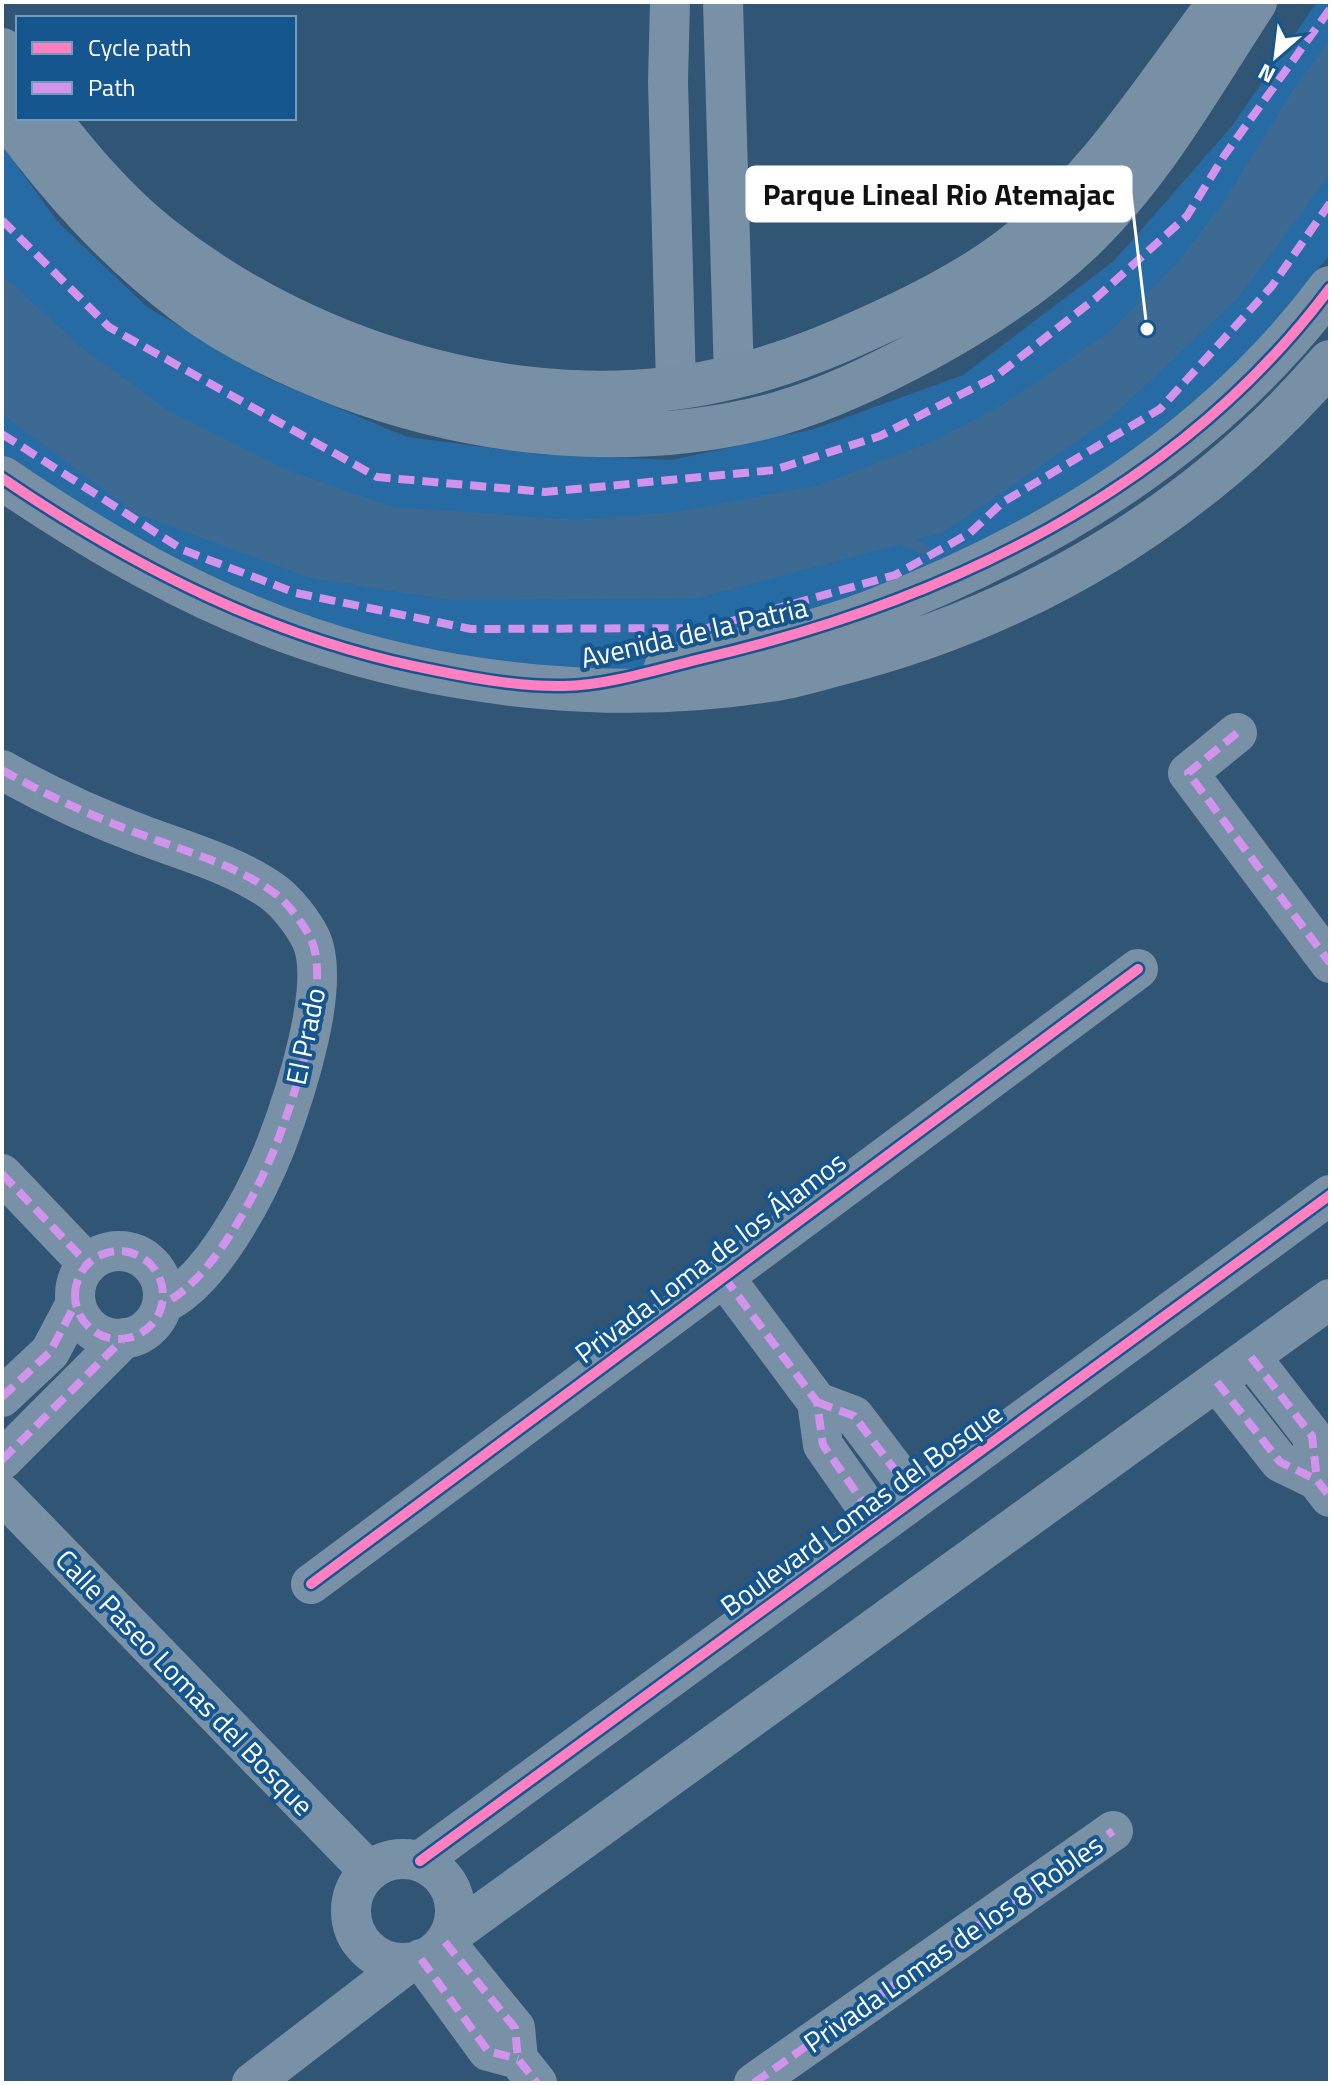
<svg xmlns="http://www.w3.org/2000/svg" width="1332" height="2085" font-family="'Titillium Web',sans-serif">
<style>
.green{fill:#276ba4}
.water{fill:#3d6a92}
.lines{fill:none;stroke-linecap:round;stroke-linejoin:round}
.stream{stroke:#3d6a92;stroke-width:11}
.minor{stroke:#7891a7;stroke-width:40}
.major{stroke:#7890a6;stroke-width:44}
.quiet{stroke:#d193ec;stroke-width:8;stroke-dasharray:16 8;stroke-linecap:butt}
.cycleway-casing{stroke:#16568f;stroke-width:15}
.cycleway{stroke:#ff80c0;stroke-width:10}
.labels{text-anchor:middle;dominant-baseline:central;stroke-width:8;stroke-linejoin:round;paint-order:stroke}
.street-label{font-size:28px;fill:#fff;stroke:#16568f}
.leader{fill:none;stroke:#fff;stroke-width:3}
.callout-dot{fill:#fff;stroke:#16568f;stroke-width:3}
.callout{fill:#fff;stroke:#fff;stroke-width:3}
.callout-label{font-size:30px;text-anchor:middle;font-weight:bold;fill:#111}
</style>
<rect width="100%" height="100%" fill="#315574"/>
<path class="green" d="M1317 2H1330V254L1253 350 1173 431 980 556 738 649 566 685 310 635 2 468V145L57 221 147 307 269 379 407 437 537 454 672 460 814 429 963 375 1114 261 1232 126Z"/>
<path class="water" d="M1330 40V173L1239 297 1108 420 942 533 698 598 451 600 311 578 135 513 2 414V275L81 347 169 411 287 470 393 507 576 520 678 512 820 485 934 441 1004 404 1112 330 1177 263 1222 205 1295 87Z"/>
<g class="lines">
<path class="stream" d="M898 537 923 549"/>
<path class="minor" d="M670 2 668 81 676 385
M723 2 734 377
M1237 733 1188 773 1330 963
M2 770C48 796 96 818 145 836 188 852 235 865 273 892 287 902 303 923 311 939 332 985 294 1098 276 1145 257 1193 211 1283 162 1304
M2 1174 88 1264
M75 1295a44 44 0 1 1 88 0a44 44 0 1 1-88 0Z
M724 1277 817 1402 823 1445 879 1525
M1251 1357 1312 1436 1317 1480
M1217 1382 1280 1462 1317 1480 1330 1497
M2 1397 50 1352 76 1303
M817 1402 854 1416 916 1498
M2 1460 124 1338
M2 1494 369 1871
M311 1584 1138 969
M351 1911a52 52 0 1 1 104 0a52 52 0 1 1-104 0Z
M420 1861 1330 1195
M448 1937 1330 1299
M445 1942 515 2028 518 2059 537 2083
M421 1959 488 2051 518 2059
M252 2083 408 1963
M754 2083 1113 1831"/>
<path class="major" d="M2 50 18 76
M2 109C56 183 113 248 187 304 233 339 290 365 344 386 480 437 635 452 777 414 829 399 878 375 925 350 982 319 1036 284 1083 239 1153 172 1202 83 1255 2
M48 118C81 160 117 203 159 236 313 359 542 426 737 376 783 365 826 348 869 328 918 306 968 281 1010 249 1096 184 1156 87 1220 2
M2 478C98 543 198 602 309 639 452 687 619 704 769 680 793 677 817 669 841 663 1032 614 1200 512 1330 362
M666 667C734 651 805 637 871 612 1050 543 1213 444 1330 288"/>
<path class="quiet" d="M2 220 109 327 377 477 545 492 774 470 880 436 995 377 1096 298 1187 216 1224 156 1330 9
M2 434 183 550 296 593 471 629 707 628 895 575 970 533 1003 502 1160 409 1272 286 1330 203
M1237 733 1188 773 1330 963
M2 770C48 796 96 818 145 836 188 852 235 865 273 892 287 902 303 923 311 939 332 985 294 1098 276 1145 257 1193 211 1283 162 1304
M2 1174 88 1264
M75 1295a44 44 0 1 1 88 0a44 44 0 1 1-88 0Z
M724 1277 817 1402 823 1445 879 1525
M1251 1357 1312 1436 1317 1480
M1217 1382 1280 1462 1317 1480 1330 1497
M2 1397 50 1352 76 1303
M817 1402 854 1416 916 1498
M2 1460 124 1338
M445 1942 515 2028 518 2059 537 2083
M421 1959 488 2051 518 2059
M754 2083 1113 1831"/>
<defs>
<path id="cycleway" d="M2 478C136 569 277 641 438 671 478 679 523 687 564 686 605 686 663 668 704 658 945 602 1179 490 1330 288
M311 1584 1138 969
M420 1861 1330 1195"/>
</defs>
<use href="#cycleway" class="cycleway-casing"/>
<use href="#cycleway" class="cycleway"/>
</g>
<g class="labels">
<g class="street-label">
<text transform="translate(694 632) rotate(-13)">Avenida de la Patria</text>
<text transform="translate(305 1036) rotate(-78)">El Prado</text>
<text transform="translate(710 1257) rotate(-37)">Privada Loma de los Álamos</text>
<text transform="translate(861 1509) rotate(-36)">Boulevard Lomas del Bosque</text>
<text transform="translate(185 1682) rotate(46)">Calle Paseo Lomas del Bosque</text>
<text transform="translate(953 1943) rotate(-35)">Privada Lomas de los 8 Robles</text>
</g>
</g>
<path class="leader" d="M1147 329L1131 194"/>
<circle class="callout-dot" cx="1147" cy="329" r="8"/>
<rect class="callout" x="747" y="167" width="384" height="54" rx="8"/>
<g class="callout-label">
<text x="939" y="205">Parque Lineal Rio Atemajac</text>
</g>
<rect width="1332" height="2085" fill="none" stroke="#ffffff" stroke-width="8"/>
<rect x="16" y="16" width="280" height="104" fill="#16568f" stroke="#739abc" stroke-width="2"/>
<rect x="32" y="42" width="40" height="12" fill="#ff80c0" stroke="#739abc" stroke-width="2"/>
<text x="88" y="56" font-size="24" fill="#ffffff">Cycle path</text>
<rect x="32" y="82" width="40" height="12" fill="#d193ec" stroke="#739abc" stroke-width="2"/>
<text x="88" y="96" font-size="24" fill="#ffffff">Path</text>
<g transform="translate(1276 56) rotate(208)" stroke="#16568f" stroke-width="6" paint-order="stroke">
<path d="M0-6L14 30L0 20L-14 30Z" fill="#ffffff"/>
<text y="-12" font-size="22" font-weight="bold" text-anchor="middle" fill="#ffffff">N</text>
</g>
</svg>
